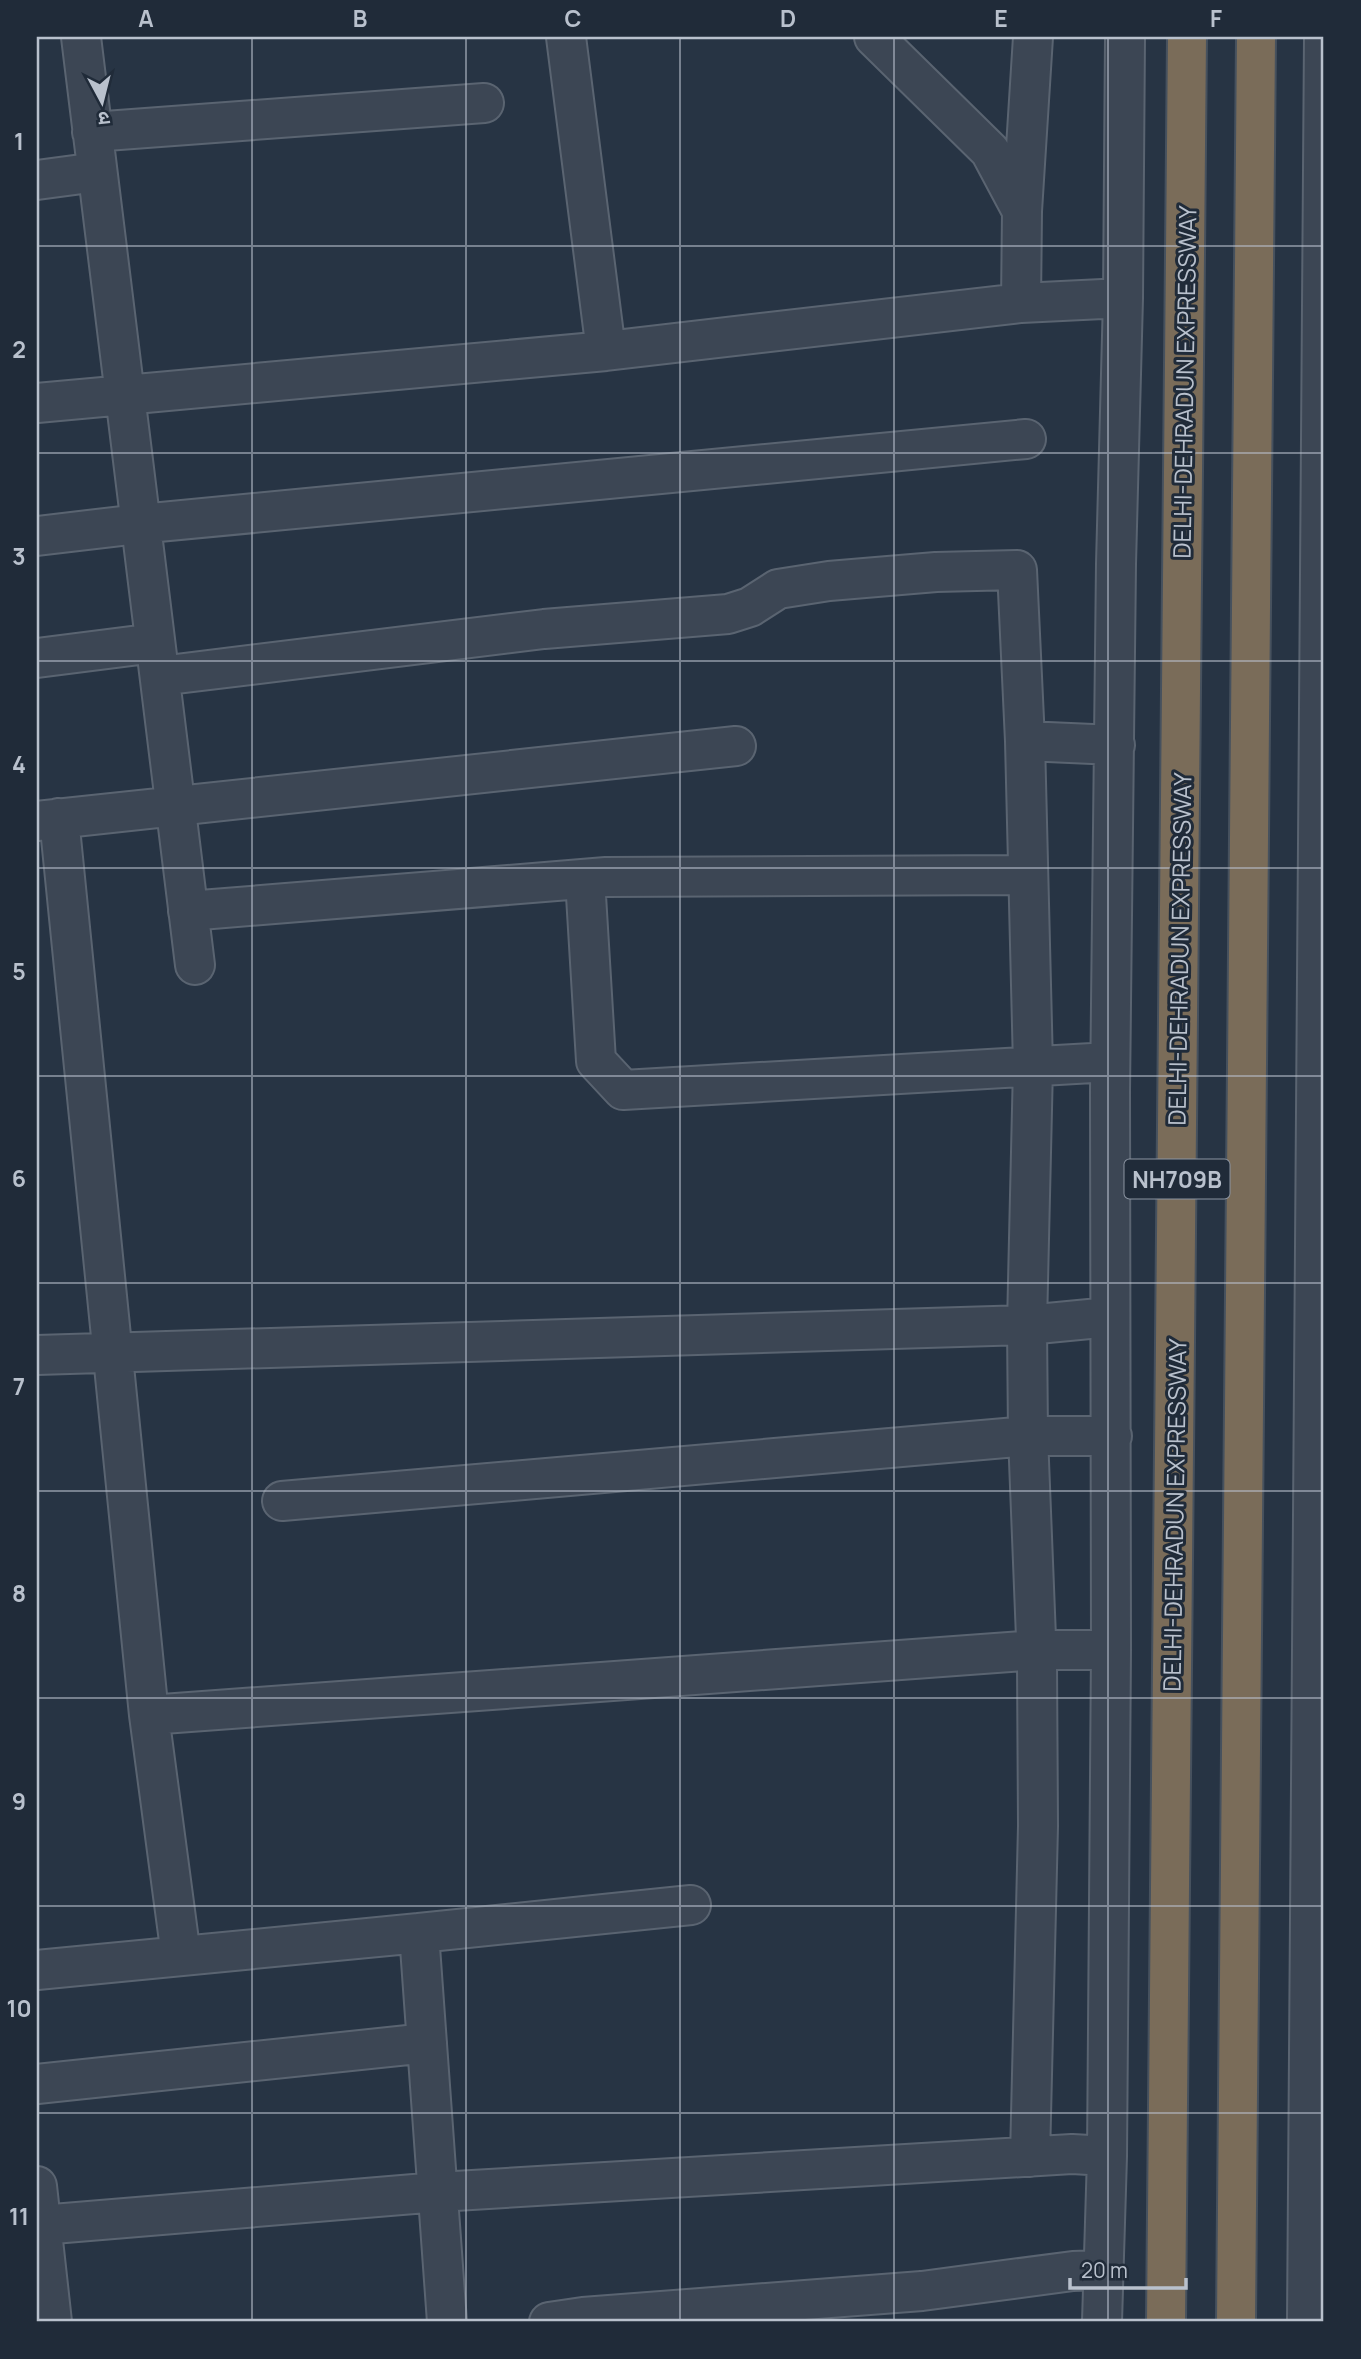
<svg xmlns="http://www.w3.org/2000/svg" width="1361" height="2359" font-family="Manrope,'Noto Sans Devanagari',sans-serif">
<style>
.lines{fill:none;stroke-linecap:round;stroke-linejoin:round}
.minor-casing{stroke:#5a6471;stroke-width:42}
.highway-casing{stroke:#46515e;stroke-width:42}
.minor{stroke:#3c4654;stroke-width:38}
.highway{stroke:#7a6c59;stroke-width:38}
.grid{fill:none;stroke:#b9c1cd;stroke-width:2;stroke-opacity:0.55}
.labels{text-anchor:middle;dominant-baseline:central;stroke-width:6;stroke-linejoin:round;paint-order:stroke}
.shield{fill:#202b39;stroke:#8b94a1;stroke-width:2}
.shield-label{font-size:23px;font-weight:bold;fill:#b9c1cd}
.street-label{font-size:24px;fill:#b9c1cd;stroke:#202b39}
.neatline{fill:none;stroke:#b9c1cd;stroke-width:2.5}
.grid-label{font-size:23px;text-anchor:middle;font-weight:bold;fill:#b9c1cd}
</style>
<rect width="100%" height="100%" fill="#273444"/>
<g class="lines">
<defs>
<path id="minor" d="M81 37 195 965
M566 37 606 351
M874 37 990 151 1022 211
M92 132 484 103
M37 180 97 172
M1021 303 1022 211 1033 37
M37 403 606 351 1021 303 1123 298
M37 536 139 524 1026 439
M37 658 155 643
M160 676 544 629 728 614 750 607 778 589 829 581 936 572 1017 570 1025 741 1033 1066 1027 1325 1028 1436 1037 1663 1038 1826 1030 2157
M1025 741 1115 745
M59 818 149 1715 181 1956
M37 821 736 746
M585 879 596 1061 623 1090 1110 1062
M188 911 606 877 1027 875
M37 1355 1027 1325 1110 1317
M282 1501 1028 1436H1112
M149 1715 1037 1650H1111
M419 1933 691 1905
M37 1970 419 1933 447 2322
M37 2084 427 2043
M37 2186 52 2322
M41 2225 438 2192 1072 2154 1107 2156
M549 2322 583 2317 922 2291 1073 2271 1103 2270
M1102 2322 1107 2156 1111 1650 1110 1092 1116 564 1123 298 1125 37
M1307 2322 1324 37"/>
<path id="highway" d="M1166 2322 1187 37
M1236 2322 1256 37"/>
</defs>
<use href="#minor" class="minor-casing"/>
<use href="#highway" class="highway-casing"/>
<use href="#minor" class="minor"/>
<use href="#highway" class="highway"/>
</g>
<path class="grid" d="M252 37V2322M466 37V2322M680 37V2322M894 37V2322M1108 37V2322M37 246H1324M37 453H1324M37 661H1324M37 868H1324M37 1076H1324M37 1283H1324M37 1491H1324M37 1698H1324M37 1906H1324M37 2113H1324"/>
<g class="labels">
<rect class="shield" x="1124.5" y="1159.5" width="105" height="39" rx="5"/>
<g class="shield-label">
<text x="1177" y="1179">NH709B</text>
</g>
<g class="street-label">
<text transform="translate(1184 382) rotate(-89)">DELHI-DEHRADUN EXPRESSWAY</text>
<text transform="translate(1179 949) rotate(-89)">DELHI-DEHRADUN EXPRESSWAY</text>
<text transform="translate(1174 1515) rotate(-89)">DELHI-DEHRADUN EXPRESSWAY</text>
</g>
</g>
<rect width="1361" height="2359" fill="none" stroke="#202b39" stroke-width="77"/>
<g transform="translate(102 102) rotate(173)" stroke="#202b39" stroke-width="5" paint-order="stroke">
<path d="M0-5L12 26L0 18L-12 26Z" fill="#b9c1cd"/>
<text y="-10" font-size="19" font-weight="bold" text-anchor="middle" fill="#b9c1cd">उ</text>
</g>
<path d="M1070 2278v10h116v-10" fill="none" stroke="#b9c1cd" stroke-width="3.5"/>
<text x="1081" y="2278" font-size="21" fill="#b9c1cd" stroke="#202b39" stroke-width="5" paint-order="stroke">20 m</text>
<rect x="38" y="38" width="1284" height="2282" class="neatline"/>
<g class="grid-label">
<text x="146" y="27">A</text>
<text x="360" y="27">B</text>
<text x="573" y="27">C</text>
<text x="788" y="27">D</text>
<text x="1001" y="27">E</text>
<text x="1216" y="27">F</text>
<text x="19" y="150">1</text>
<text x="19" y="358">2</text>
<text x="19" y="565">3</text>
<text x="19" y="773">4</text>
<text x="19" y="980">5</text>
<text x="19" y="1187">6</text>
<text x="19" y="1395">7</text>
<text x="19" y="1602">8</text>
<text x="19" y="1810">9</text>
<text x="19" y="2017">10</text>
<text x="19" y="2225">11</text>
</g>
</svg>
